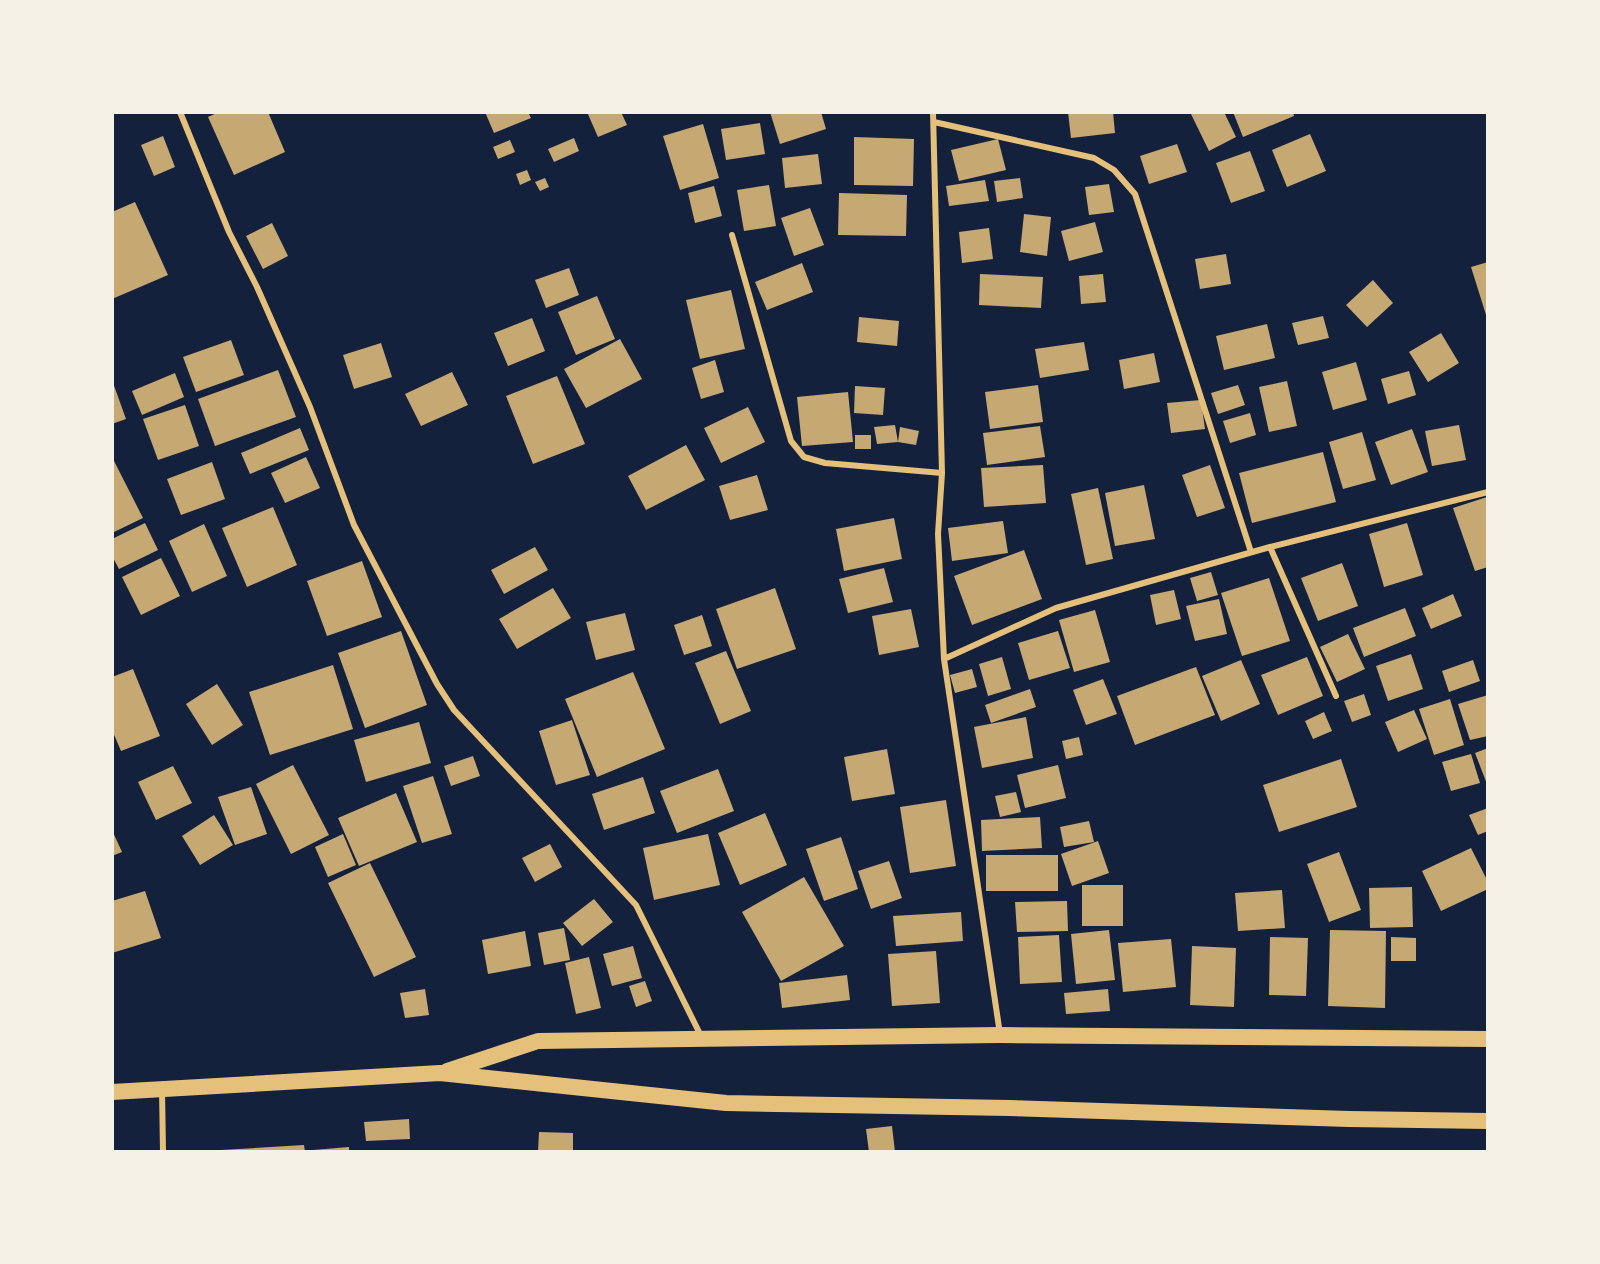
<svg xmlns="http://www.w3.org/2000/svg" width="1600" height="1264" font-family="Cabin,sans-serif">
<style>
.building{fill:#c6a872}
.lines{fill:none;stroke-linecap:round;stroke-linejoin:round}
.minor{stroke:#e5c07b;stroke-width:6}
.trunk{stroke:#e5c07b;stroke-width:16}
</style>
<rect width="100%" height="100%" fill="#14213d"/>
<path class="building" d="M219 112H268L285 152 234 175 208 117Z
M485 112H528L531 118 494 133Z
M587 112H621L627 125 598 137Z
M770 112H821L826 129 780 144Z
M1068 112H1113L1115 133 1071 138Z
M1190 112H1224L1236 137 1209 151Z
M1233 112H1293L1294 116 1243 137Z
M760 123 765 154 726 160 721 129Z
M703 124 719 178 680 190 663 136Z
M1310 134 1326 171 1287 187 1272 150Z
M163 136 175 167 154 176 141 145Z
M854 137 914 139 913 186 854 185Z
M574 138 579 151 554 162 548 149Z
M998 139 1006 170 959 181 951 150Z
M510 140 515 152 498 159 493 147Z
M1177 144 1187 172 1149 184 1140 156Z
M1250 151 1265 191 1231 203 1216 163Z
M818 154 822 184 785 188 782 158Z
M527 170 531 180 520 185 516 174Z
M545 178 549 187 540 191 535 182Z
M1020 178 1023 198 997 202 994 181Z
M985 180 989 201 949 206 946 186Z
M1109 184 1114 212 1089 215 1085 187Z
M769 185 776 226 744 231 737 190Z
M714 186 722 216 695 223 688 193Z
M839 193 907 195 906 236 838 235Z
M135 202 168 275 112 299V212Z
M810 208 824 245 794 256 781 218Z
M1024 214 1051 217 1047 256 1020 252Z
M1095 222 1103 252 1069 261 1061 231Z
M272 223 288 256 263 269 246 236Z
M989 228 993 259 962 263 959 232Z
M1226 254 1231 284 1200 289 1195 259Z
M1488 262V317L1487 318 1471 267Z
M802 263 813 292 767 310 755 282Z
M569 268 579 295 546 308 535 280Z
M980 274 1043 277 1041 308 979 305Z
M1103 274 1106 302 1081 304 1079 276Z
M1373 280 1393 303 1367 327 1346 305Z
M731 290 745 349 700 359 686 300Z
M597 296 615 339 576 355 558 312Z
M1323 316 1329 338 1298 345 1292 323Z
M859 317 899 321 897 346 857 342Z
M532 318 545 351 508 366 494 333Z
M1267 324 1275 358 1224 370 1216 336Z
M1441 333 1459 363 1428 382 1409 352Z
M620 339 642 379 586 408 564 369Z
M231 340 244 375 196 392 183 357Z
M1084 342 1089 370 1040 378 1035 349Z
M381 343 392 377 354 389 343 355Z
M1154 353 1160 382 1124 389 1119 360Z
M715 360 724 392 701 399 692 368Z
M1356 362 1367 400 1333 410 1322 372Z
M278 370 296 417 215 446 198 399Z
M1409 371 1416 395 1388 404 1381 379Z
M452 372 468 405 421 426 405 394Z
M175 373 184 397 142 415 132 391Z
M557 376 585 444 533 464 506 396Z
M112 380 126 419 112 424Z
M1287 381 1297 426 1269 432 1259 387Z
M1038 385 1043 422 990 429 985 392Z
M1238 385 1245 405 1218 414 1211 393Z
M855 386 885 388 883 415 854 413Z
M848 392 853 442 802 446 797 397Z
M1201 400 1205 429 1171 433 1167 403Z
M185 405 199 446 158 460 143 419Z
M748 407 765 442 721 463 704 428Z
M1250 413 1256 435 1230 443 1223 421Z
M895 425 898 442 877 444 874 427Z
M1459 425 1466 460 1432 466 1425 431Z
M1040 426 1045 457 987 465 983 433Z
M900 427 919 431 916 445 898 442Z
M300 428 309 450 250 474 241 453Z
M1412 429 1428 472 1391 485 1375 442Z
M1362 432 1376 480 1343 489 1329 442Z
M855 435H871V449H855Z
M686 445 705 480 646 510 628 476Z
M1323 452 1336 502 1252 523 1239 473Z
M112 457 143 518 112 533Z
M306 457 320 488 285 503 271 473Z
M212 462 225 499 181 515 167 479Z
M1043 465 1046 503 984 507 981 468Z
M1210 465 1225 508 1197 517 1182 475Z
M757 475 768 510 730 520 719 486Z
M1144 485 1155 539 1115 546 1105 493Z
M1098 488 1113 559 1086 565 1071 494Z
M1487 497 1488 567 1475 571 1453 508Z
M273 507 297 565 247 587 222 528Z
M894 518 902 559 844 571 836 529Z
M1003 521 1008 553 952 561 948 528Z
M145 523 158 550 119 569 112 556V539Z
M1407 523 1423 575 1384 587 1369 534Z
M204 524 227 576 192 592 169 541Z
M535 547 548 570 504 594 491 570Z
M1024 550 1042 599 972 625 954 576Z
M161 558 180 596 141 615 122 577Z
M362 561 382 617 327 636 307 581Z
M1342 563 1358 606 1318 621 1301 578Z
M884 568 893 602 848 613 839 579Z
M1211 572 1218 595 1197 601 1190 578Z
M1269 578 1290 641 1242 656 1221 593Z
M553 588 571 618 517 649 499 619Z
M775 588 796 649 737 669 716 609Z
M1174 590 1181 619 1156 625 1150 595Z
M1453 594 1462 616 1431 629 1422 608Z
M1219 599 1227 634 1195 641 1186 606Z
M1405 608 1416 636 1364 657 1353 628Z
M911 609 919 647 879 655 872 616Z
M1095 610 1110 662 1074 672 1059 620Z
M625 613 635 650 596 660 586 622Z
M702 615 712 646 684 655 674 625Z
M401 631 427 705 365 728 338 653Z
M1058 631 1070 668 1029 680 1018 643Z
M1348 634 1365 669 1337 682 1320 647Z
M726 651 751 711 720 724 695 663Z
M1411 654 1423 689 1388 701 1376 666Z
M1002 657 1011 689 988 696 979 664Z
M1307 657 1323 696 1278 715 1261 675Z
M1241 660 1260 704 1221 721 1202 676Z
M1473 660 1480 681 1449 692 1442 671Z
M333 665 353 729 270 755 249 692Z
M1196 667 1215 715 1135 745 1117 696Z
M133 669 160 736 121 751 112 730V677Z
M972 669 977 687 955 693 950 675Z
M633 672 665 749 597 777 565 699Z
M1103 679 1117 714 1086 725 1073 690Z
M217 684 243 725 212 745 186 704Z
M1030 689 1036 707 991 723 985 705Z
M1364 694 1371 715 1352 722 1344 701Z
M1488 695V736L1470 740 1458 704Z
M1450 699 1464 745 1434 755 1419 709Z
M1414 710 1427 739 1398 752 1385 722Z
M1324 712 1332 731 1313 739 1305 721Z
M1026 717 1033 758 982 768 974 727Z
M572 720 590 775 556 785 539 731Z
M419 722 431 763 366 782 354 740Z
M1079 737 1083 755 1066 759 1062 741Z
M1488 748V784H1487L1475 753Z
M887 749 895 794 852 801 844 757Z
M1471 754 1480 783 1451 791 1442 762Z
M473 756 480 776 451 786 444 766Z
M1341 759 1357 807 1279 832 1263 785Z
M293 765 329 835 291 854 256 784Z
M1058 765 1066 798 1025 808 1017 775Z
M173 766 192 803 156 820 138 782Z
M718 769 734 811 677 833 660 791Z
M433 776 452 834 422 843 403 786Z
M643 777 655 813 604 830 592 794Z
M251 787 267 834 235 845 218 797Z
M1016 792 1021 812 1000 817 995 796Z
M396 793 417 842 359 866 338 818Z
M946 800 956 866 910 873 900 807Z
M1488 808V831L1478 835 1469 815Z
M765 813 787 865 740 885 718 833Z
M214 815 233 845 200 865 182 836Z
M1040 817 1042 848 982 851 981 820Z
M1089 821 1094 842 1064 847 1060 827Z
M112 830 122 852 112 856Z
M343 834 356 865 328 877 315 847Z
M708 834 720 885 654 900 643 848Z
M841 837 858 889 824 901 806 849Z
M1098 841 1109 873 1072 886 1061 854Z
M550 844 562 867 535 882 522 858Z
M1471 848 1488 882V889L1441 911 1422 871Z
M1339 852 1361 910 1329 922 1307 864Z
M986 855H1058V891H986Z
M889 861 902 898 871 909 858 871Z
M370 863 416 957 374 977 328 883Z
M804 877 844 946 781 981 742 912Z
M1082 885H1123V926H1082Z
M1412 887 1413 927 1370 928 1369 888Z
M1282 890 1285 928 1238 931 1235 893Z
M145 891 161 938 112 953V901Z
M594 899 613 922 582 946 563 923Z
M1067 901 1068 931 1017 932 1015 902Z
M961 912 963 941 896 946 893 916Z
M564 928 570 960 544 965 538 933Z
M1109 930 1115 980 1076 984 1071 934Z
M1330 930 1386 931 1385 1008 1328 1006Z
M525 931 531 966 488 974 482 940Z
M1059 935 1062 982 1020 984 1018 937Z
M1270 937 1308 938 1306 996 1269 995Z
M1391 937 1416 938V961H1391Z
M1171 939 1176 987 1123 992 1118 943Z
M633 946 642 978 612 986 603 954Z
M1192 946 1236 948 1234 1007 1190 1005Z
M936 951 940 1003 892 1006 888 954Z
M589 957 601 1008 576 1014 565 963Z
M847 975 850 1000 782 1008 779 983Z
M645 981 652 1001 636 1007 629 986Z
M425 989 429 1015 405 1018 400 993Z
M1108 989 1110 1011 1066 1014 1064 993Z
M409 1119 410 1139 366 1141 364 1122Z
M892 1126 895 1152H869L866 1129Z
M539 1132 573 1133V1152H538Z
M304 1145 305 1152H221V1150Z
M349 1147V1152H313V1150Z"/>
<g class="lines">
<path class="minor" d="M180 112 229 232 257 287 310 407 354 525 437 684 454 710 636 905 701 1036
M933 112 942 473 938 534 944 659 1000 1034
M934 122 1094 158 1114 170 1135 194 1251 552
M732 235 791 441 804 457 825 463 942 473
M1270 547 1336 696
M944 659 1056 608 1270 547 1488 492
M162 1089 163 1152"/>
<path class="trunk" d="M447 1071 538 1041 1000 1035 1488 1039
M112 1092 440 1073 726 1103 1009 1108 1349 1119 1488 1121"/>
</g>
<rect width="1600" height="1264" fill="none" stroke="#f6f1e7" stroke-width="228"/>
</svg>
